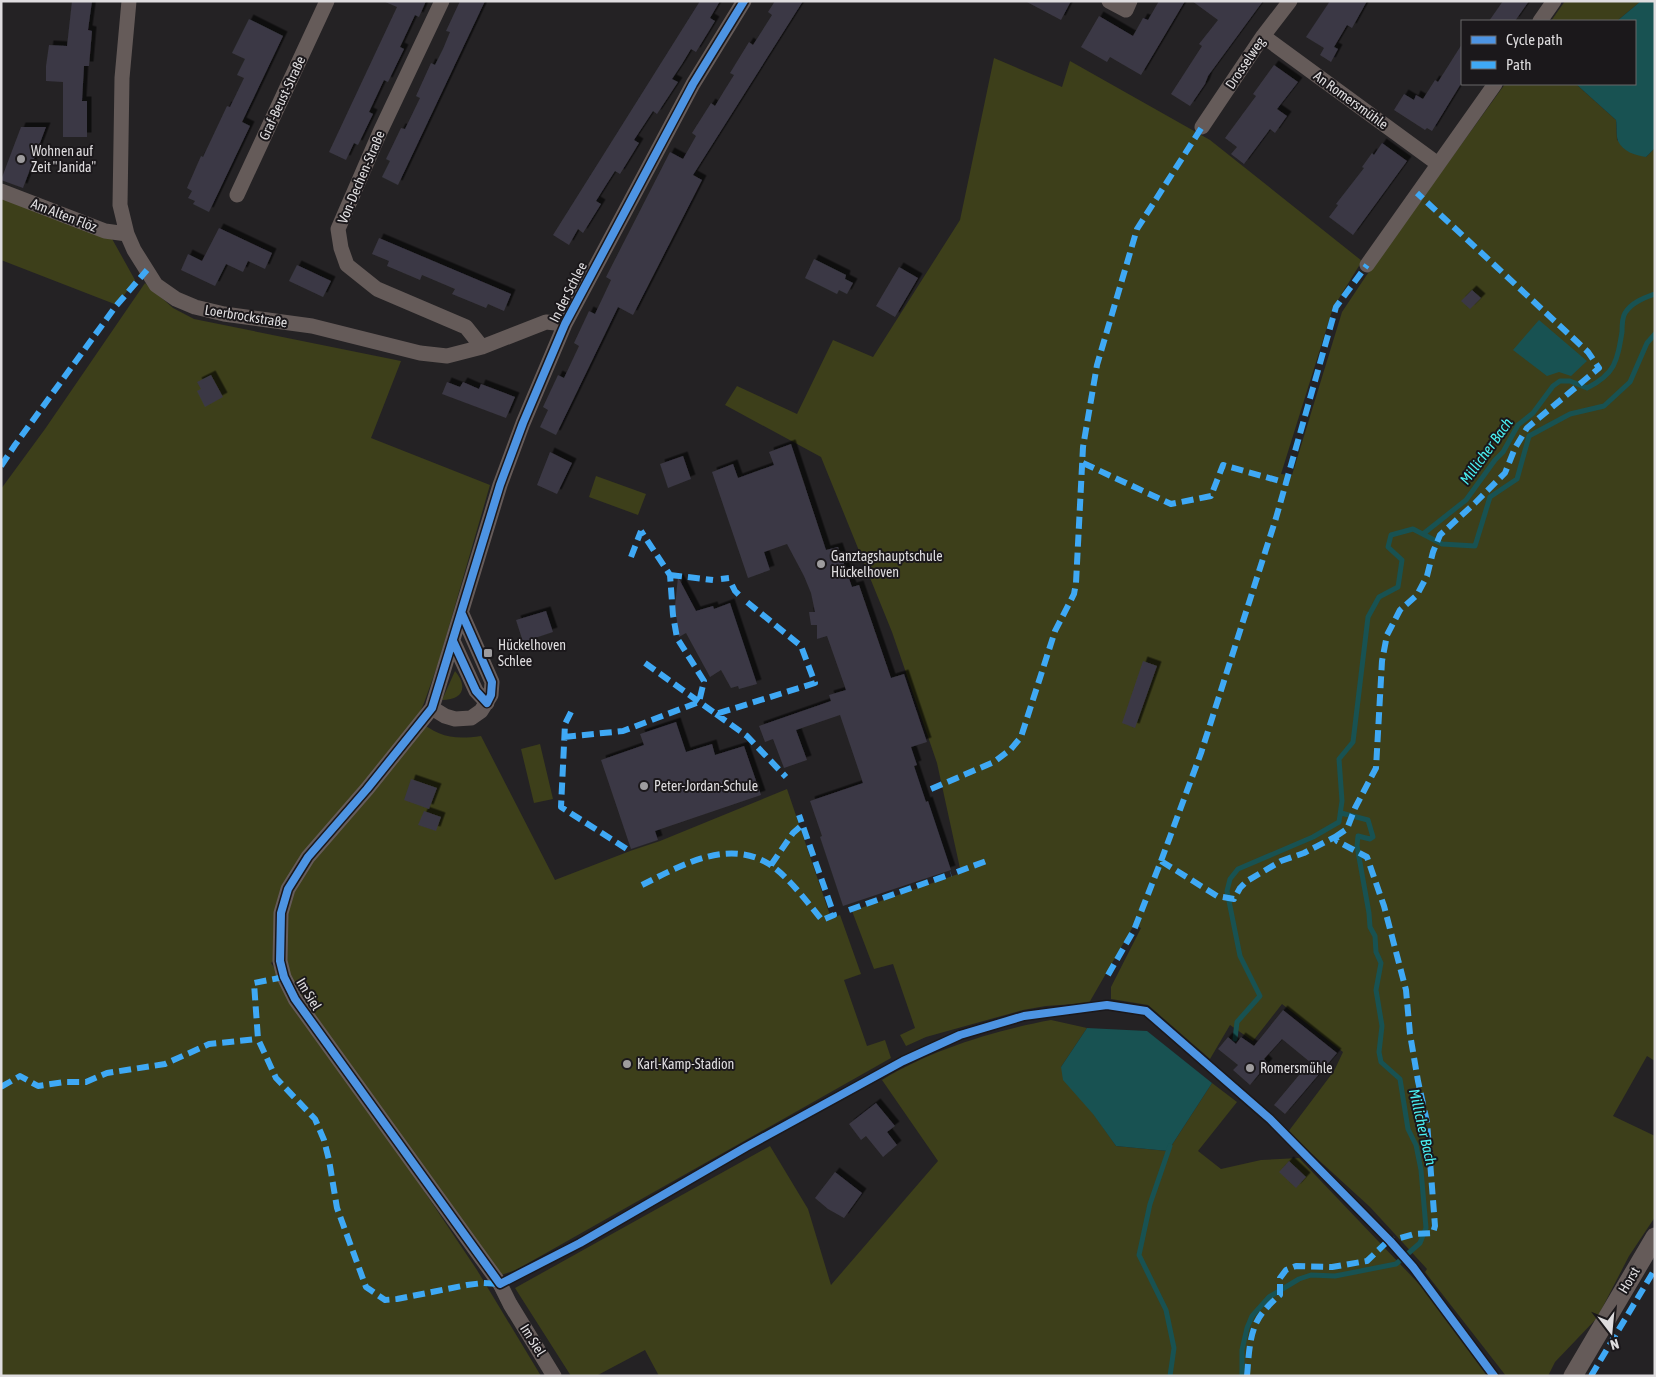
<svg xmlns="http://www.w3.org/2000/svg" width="1656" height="1377" font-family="'Asap Condensed',sans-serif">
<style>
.green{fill:#3d3f1a}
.water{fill:#185252}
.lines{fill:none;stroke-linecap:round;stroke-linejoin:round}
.stream{stroke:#185252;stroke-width:5}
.building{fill:#3b3844;filter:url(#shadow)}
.minor{stroke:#655b59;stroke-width:15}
.tertiary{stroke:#655b59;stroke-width:19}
.quiet{stroke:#3fa9f5;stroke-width:6;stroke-dasharray:12 6;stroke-linecap:butt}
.cycleway-casing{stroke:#1b181b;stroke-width:11}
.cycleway{stroke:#4d94e3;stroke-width:8}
.poi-dot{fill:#9e9c9e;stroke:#1b181b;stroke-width:2}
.labels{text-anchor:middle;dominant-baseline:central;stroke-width:4;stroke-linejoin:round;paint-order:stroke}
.street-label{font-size:14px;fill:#dfdddf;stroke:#1b181b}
.poi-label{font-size:14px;fill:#dfdddf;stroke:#1b181b;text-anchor:start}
.water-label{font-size:15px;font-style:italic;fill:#4af1f3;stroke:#1b181b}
</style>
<defs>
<filter id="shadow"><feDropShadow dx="4.5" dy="-4.5" stdDeviation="0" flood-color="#0009"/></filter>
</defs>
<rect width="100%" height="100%" fill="#242224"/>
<path class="green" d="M1565 1H1641L1617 21H1551Z
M994 58 1062 87 1070 61 1210 140 1362 261 1333 308 1281 474 1292 475 1342 312 1366 276 1505 84H1576L1616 120 1617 140 1646 157 1655 148V1061L1647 1056 1613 1116 1655 1136V1217L1629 1256 1597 1318 1555 1362 1548 1376H1506L1425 1272 1427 1269 1370 1207 1288 1132 1334 1071 1343 1052 1282 1004 1253 1041 1230 1025 1210 1059 1148 1005 1111 999V987L1141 928 1134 925 1089 1003 1046 1006 1023 1010 926 1037 906 1046 900 1035 915 1028 893 964 874 969 852 911 961 873 937 763 892 632 821 457 725 405 737 386 797 414 833 340 873 357 960 220Z
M1 195 111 237 135 280 117 305 1 260Z
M145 283 173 308 194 319 401 361 371 438 490 485 439 661 424 703 417 719C438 737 453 740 481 736L555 880 630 851 660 841 787 789 831 918 840 915 861 974 844 980 867 1046 885 1040 891 1058 516 1270 501 1275 275 959 271 963 477 1270 541 1376H1V489L45 429Z
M596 476 646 494 638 515 589 497Z
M455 671C469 688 462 700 442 700Z
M540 744 553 799 534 803 521 749Z
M1051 1020 1087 1028 1061 1067 1116 1146 1168 1151 1212 1083 1237 1102 1198 1151 1221 1169 1261 1160 1299 1158 1421 1286 1490 1376H659L645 1350 596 1376H571L515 1288 770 1146 808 1209 831 1285 938 1161 882 1080C930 1050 996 1030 1051 1020Z"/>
<path class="water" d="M1641 1H1655V148L1646 157C1635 155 1623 152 1618 141 1616 136 1617 126 1616 120L1576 84H1635V21H1617Z
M1539 320 1587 361 1571 376 1559 372 1547 376 1513 350Z
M1087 1028 1147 1031 1212 1083 1168 1151 1116 1146 1093 1114 1063 1080 1061 1067Z"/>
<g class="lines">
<path class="stream" d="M1423 534 1466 500 1495 460 1503 452 1518 425 1533 413 1553 386 1560 381H1570L1587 388C1615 374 1617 362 1622 332 1622 326 1622 318 1625 313 1632 302 1644 298 1655 294
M1235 1039 1237 1022 1260 996 1240 956 1227 891 1230 879 1238 869 1313 837 1339 822 1342 801 1339 759 1353 742 1368 617 1379 597 1398 587 1402 560 1388 547 1391 535 1413 529 1442 544 1475 546 1490 497 1517 479 1529 436 1570 414 1604 406 1630 382 1647 343 1655 334
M1170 1376 1174 1348 1166 1310 1139 1255 1150 1204 1170 1146
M1242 1376V1350L1247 1328 1252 1316 1269 1297 1299 1279 1311 1275 1335 1276 1396 1264 1420 1243 1426 1228 1421 1170 1416 1145 1408 1129 1400 1079 1381 1062 1379 1052 1382 1026 1376 990 1381 963 1376 952 1375 936 1370 927 1369 913 1357 846 1358 836 1370 839 1373 837 1368 820 1341 813"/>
</g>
<path class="building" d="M72 1H92L88 30 92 31 89 66H84L82 101H87V137H63V82L46 81V66L49 45 67 46Z
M383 1H426L419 17 415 15 400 47 404 49 388 82 384 80 369 112 373 114 358 145 354 143 346 160 329 152 397 7Z
M460 1H485L398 185 382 177 390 161 386 159 401 128 405 129 420 98 416 96 431 63 435 65 443 49 450 32 446 31Z
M700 1H720L710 18 715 21 696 52 691 49 682 64 672 79 678 82 657 114 653 111 634 140 639 143 620 174 615 171 606 185 596 201 601 204 583 233 578 229 569 245 553 235Z
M775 1H803L693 175 702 180 633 315 618 307 556 435 540 427 548 410 543 407 558 375 564 378 579 346 574 343 589 311 595 314 611 280 606 277 670 152 683 159 696 136 692 133 711 103 715 106 724 91 734 75 730 73 749 42 753 45 772 15 768 12Z
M1025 1H1071L1061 20Z
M1159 1H1185L1141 75 1110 57 1107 62 1081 47 1099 16 1133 36 1143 18 1148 20Z
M1192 1H1263L1208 76 1205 84 1190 106 1171 94 1202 46 1199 44 1218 20Z
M1330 1H1367L1352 28 1347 25 1334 47 1338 49 1331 62 1320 55 1324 48 1306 37Z
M1503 1H1529L1515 21H1489Z
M249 19 283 36 242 122 250 126 209 212 193 204 195 201 188 198 192 191 187 188 201 156 203 157 227 106 230 107 244 78 237 75 245 59 232 53Z
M1462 44V82L1432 131 1427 128 1425 130 1394 110 1404 94 1414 100 1416 95 1423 99 1435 80 1438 82Z
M1274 65 1298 82 1277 109 1287 116 1275 133 1270 129 1244 164 1231 154 1237 147 1225 138 1256 96 1253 94Z
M21 127H46L23 188 1 180Z
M1382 143 1407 161 1353 235 1329 217 1338 205 1336 204 1364 168 1362 167 1372 153 1374 155Z
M219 228 272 253 265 269 248 261 243 272 226 264 215 286 181 270 188 254 202 261Z
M379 238 511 294 504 311 488 304 486 308 452 294 455 289 422 275 420 280 387 266 389 261 372 254Z
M814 259 846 275 845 279 853 283 847 294 839 290 837 294 805 278Z
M297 265 331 281 323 297 289 281Z
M899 267 918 278 895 317 876 306Z
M1472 290 1481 298 1470 309 1461 301Z
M211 375 223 397 205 407 197 391 201 389 197 382Z
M447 382 460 387 463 382 479 389 481 384 515 397 506 418 442 394Z
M791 444 826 550 838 547 852 587 859 585 891 678 904 674 927 742 911 747 917 765 914 766 926 802 928 801 951 870 843 906 820 837 822 836 810 801 863 783 840 715 796 730 807 760 784 768 773 739 765 742 759 726 831 701 829 695 846 690 827 636 817 639V625H811L809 612H815L811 593 804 576 787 544 764 552 770 570 748 578 712 472 733 464 738 478 774 465 769 452Z
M550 452 572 463 557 494 537 485Z
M683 456 691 479 668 488 660 464Z
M678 577 696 611 713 606 714 609 730 603 757 684 739 689 738 686 731 688 721 670 710 677 686 633 679 637 675 606Z
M546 611 553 632 523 642 516 620Z
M1143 661 1157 666 1135 728 1122 723Z
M676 722 686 752 712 744 715 755 744 746 761 795 655 831 658 840 631 849 601 760 644 745 640 734Z
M411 779 437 788 429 809 404 800Z
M424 811 441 817 436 831 418 825Z
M1283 1010 1337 1053 1285 1114 1274 1105 1310 1062 1282 1039 1264 1059 1268 1063 1250 1085 1233 1070 1238 1065 1218 1049 1228 1037 1236 1044 1241 1037 1254 1046Z
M876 1103 895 1126 887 1132 897 1145 883 1157 866 1136 861 1140 849 1124Z
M1289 1161 1306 1177 1296 1188 1279 1172Z
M835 1172 862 1193 844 1218 828 1209 815 1198Z"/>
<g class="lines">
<path class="minor" d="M129 1 122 78 120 205 127 234 134 250 156 285 176 299 195 307 224 314 312 326 420 353 447 356 482 347 546 322 565 324
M442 1 380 132 338 229 341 248 347 265 377 289 466 327 482 347
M1109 1 1126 10 1130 1
M1540 21 1554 1
M1263 36 1438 164
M1202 127 1263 36 1290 1
M1 191 105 231 127 234
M237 195 327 1
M1367 265 1495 84
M453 641 476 691 487 703
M432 708 445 716 455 719 471 718 481 711 491 695 492 682 462 614
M554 1376 510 1304 500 1284 295 999 284 977 280 961 281 913 288 889 308 857 367 789 432 708 500 485 523 423 565 324 693 84 744 1"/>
<path class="tertiary" d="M1573 1376 1655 1237"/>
<path class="quiet" d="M1083 463 1171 504 1211 496 1223 465 1287 483
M1 466 15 445 116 306 147 270
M631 557 641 531
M670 575 713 580
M721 579 729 578
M732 585 735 591 741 597
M645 663 716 714 815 683 801 646 747 602
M571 712 565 724 561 807 630 851
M716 714 747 736 786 777
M564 737 623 731 699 702 704 681 677 638 673 615 670 575 641 531
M931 789 994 762 1011 749 1021 737 1055 631 1074 594 1076 583 1083 447 1097 365 1137 229 1202 127
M1335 837 1347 829 1355 808 1376 768 1382 661 1387 635 1400 610 1417 595 1427 576 1433 552 1440 535 1475 503 1505 473 1515 448 1527 428 1599 368 1588 352 1417 193
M1161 861 1217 896 1234 899 1240 888 1247 881 1281 861 1304 853 1335 837 1337 841 1367 857 1384 906 1406 990 1410 1034 1418 1081 1427 1122 1435 1226 1433 1233 1414 1234 1390 1241
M771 865 793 833 802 825
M957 872 989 860
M642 885C680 866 727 838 769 864 787 875 808 903 822 920L834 915 799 815
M849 910 951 874
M1108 975 1134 930 1161 861 1201 753 1276 518 1336 307 1367 265
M284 977 254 983 258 1039 276 1078 315 1119 324 1140 329 1160 337 1208 366 1287 385 1300 397 1299 467 1285 483 1283 500 1284
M1 1087 20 1076 38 1086 65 1082H86L107 1073 165 1064 209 1044 258 1039
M1247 1376C1249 1354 1249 1329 1263 1312 1268 1306 1274 1300 1280 1295V1278L1286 1270 1296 1266 1332 1267 1367 1261 1389 1240
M1591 1376 1655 1269"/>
<defs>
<path id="cycleway" d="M744 1 693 84 565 324 523 423 500 485 432 708 367 789 308 857 288 889 281 913 280 961 284 977 295 999 500 1284 580 1243 746 1147 903 1061 960 1035 1024 1016 1107 1005 1146 1011 1270 1119 1390 1241 1413 1267 1494 1376
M453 641 476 691 487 703 491 695 492 682 462 614"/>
</defs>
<use href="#cycleway" class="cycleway-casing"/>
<use href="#cycleway" class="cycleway"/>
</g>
<g class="poi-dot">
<circle cx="21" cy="159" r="5"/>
<circle cx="821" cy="564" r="5"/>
<rect x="483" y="648" width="10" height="10" rx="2.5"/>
<circle cx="644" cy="786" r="5"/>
<circle cx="627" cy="1064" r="5"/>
<circle cx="1250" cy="1068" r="5"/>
</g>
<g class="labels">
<g class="street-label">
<text transform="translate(1245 63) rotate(-56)">Drosselweg</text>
<text transform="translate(282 98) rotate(-65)">Graf-Beust-Straße</text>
<text transform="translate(1351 100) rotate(36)">An Romersmühle</text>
<text transform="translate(361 177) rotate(-67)">Von-Dechen-Straße</text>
<text transform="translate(64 215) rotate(21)">Am Alten Flöz</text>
<text transform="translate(568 292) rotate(-63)">In der Schlee</text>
<text transform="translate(246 316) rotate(9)">Loerbrockstraße</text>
<text transform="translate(309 994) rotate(59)">Im Siel</text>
<text transform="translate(1629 1280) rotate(-59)">Horst</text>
<text transform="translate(533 1340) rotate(58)">Im Siel</text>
</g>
<g class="poi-label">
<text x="31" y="151">Wohnen auf<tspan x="31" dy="16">Zeit "Janida"</tspan></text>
<text x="831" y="556">Ganztagshauptschule<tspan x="831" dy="16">Hückelhoven</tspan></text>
<text x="498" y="645">Hückelhoven<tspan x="498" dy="16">Schlee</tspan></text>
<text x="654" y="786">Peter-Jordan-Schule</text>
<text x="637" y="1064">Karl-Kamp-Stadion</text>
<text x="1260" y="1068">Romersmühle</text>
</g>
<g class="water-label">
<text transform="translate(1486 451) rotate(-54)">Millicher Bach</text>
<text transform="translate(1423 1127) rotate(77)">Millicher Bach</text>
</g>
</g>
<rect width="1656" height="1377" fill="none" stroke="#dfdddf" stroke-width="5"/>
<rect x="1461" y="20" width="175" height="65" fill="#1b181b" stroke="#696769"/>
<rect x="1471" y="36" width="25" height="8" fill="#4d94e3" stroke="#696769"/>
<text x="1506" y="45" font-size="15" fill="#dfdddf">Cycle path</text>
<rect x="1471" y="61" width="25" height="8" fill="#3fa9f5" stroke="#696769"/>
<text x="1506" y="70" font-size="15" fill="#dfdddf">Path</text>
<g transform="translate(1611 1332) rotate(164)" stroke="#1b181b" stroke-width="4" paint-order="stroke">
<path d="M0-4L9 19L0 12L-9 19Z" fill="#dfdddf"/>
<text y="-8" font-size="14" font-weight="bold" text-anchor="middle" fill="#dfdddf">N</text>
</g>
</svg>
